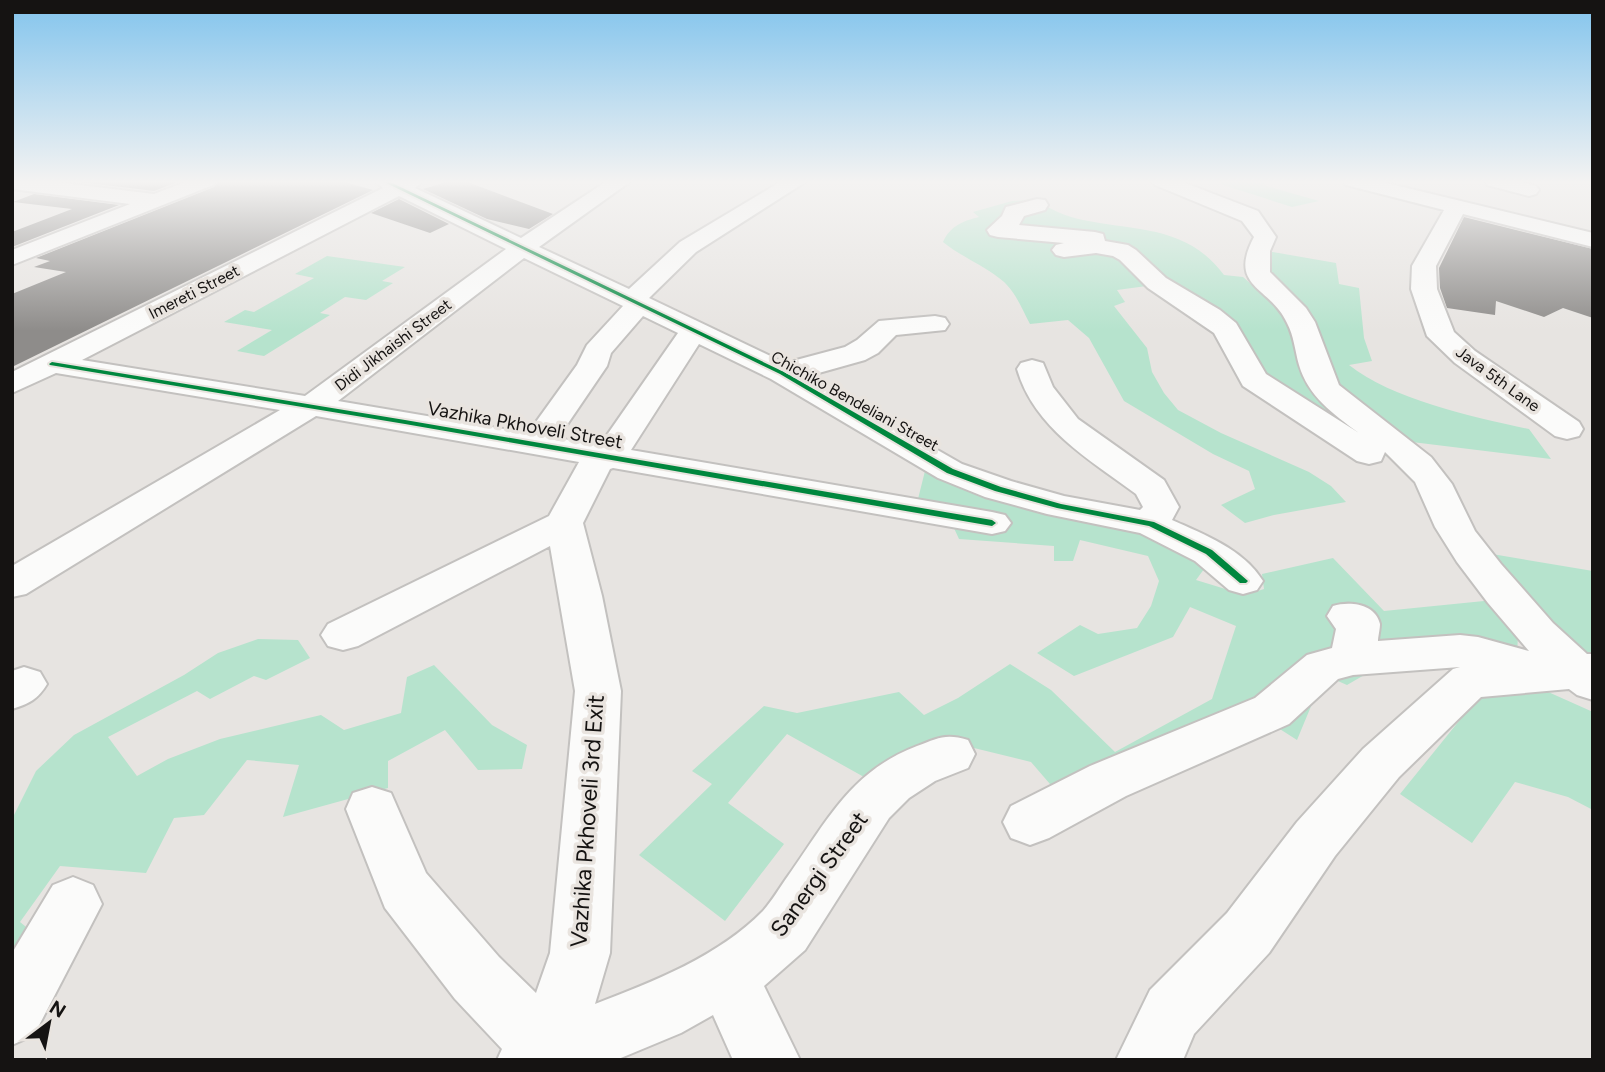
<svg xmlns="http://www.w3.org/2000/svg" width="1605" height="1072" font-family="Figtree,sans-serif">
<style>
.green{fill:#b6e3cd}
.building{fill:#8e8c8a}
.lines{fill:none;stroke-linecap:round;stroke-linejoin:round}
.minor-casing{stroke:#c3c1bf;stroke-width:4}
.minor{fill:#fbfbfa;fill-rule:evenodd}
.cycleway-casing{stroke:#e9e4df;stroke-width:4}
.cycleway{fill:#00873e;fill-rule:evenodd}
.labels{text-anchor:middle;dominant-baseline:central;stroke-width:7;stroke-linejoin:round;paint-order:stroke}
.far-street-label{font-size:16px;fill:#151312;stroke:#e9e4df}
.street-label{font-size:19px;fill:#151312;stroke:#e9e4df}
.near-street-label{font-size:23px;fill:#151312;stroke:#e9e4df}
</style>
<rect width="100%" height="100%" fill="#e7e4e1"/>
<path class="green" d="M1221 181 1266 183 1263 185 1319 201 1292 207 1220 184Z
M1034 200C1049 208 1066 217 1083 220 1135 231 1187 225 1224 275L1243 277 1276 306 1291 332 1301 363 1406 468 1294 401 1265 380 1251 356 1154 285 1117 290 1125 302 1114 306 1147 348 1152 372 1164 393 1178 410 1221 433 1309 472 1331 486 1346 502 1274 515 1245 523 1221 505 1255 489 1249 471 1213 454 1124 401 1089 338 1068 320 1030 324C1022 309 1014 288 999 278 981 264 960 256 943 242 950 226 963 221 979 217L973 212 1012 201Z
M1267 251 1336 263 1339 284 1359 288 1364 338 1372 361 1349 365C1391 399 1476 418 1529 429L1551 459 1412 442 1333 386 1268 279Z
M327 256 405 267 382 281 393 283 366 300 345 297 320 313 330 315 264 356 237 351 272 330 224 322 245 310 254 312 314 278 295 274Z
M927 463 1144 531 1207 565 1196 580 1245 595 1264 589 1262 574 1333 558 1384 611 1494 600 1518 635 1517 655 1378 667 1347 685 1324 675 1297 740 1264 719 1075 813 1031 762 933 738 864 777 787 734 728 803 784 844 725 921 639 855 712 784 692 771 764 706 797 713 899 692 924 715 958 698 1010 664 1051 690 1115 752 1212 699 1236 626 1190 607 1173 637 1074 676 1037 653 1080 625 1098 634 1137 628 1151 606 1159 581 1148 556 1080 540 1073 561H1054V546L959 539 953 526 917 503Z
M1486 553 1593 571V655L1586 658Z
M258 639 298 640 310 658 266 680 254 676 210 699 197 691 108 737 137 776 168 759 220 739 321 715 344 730 401 713 407 677 434 665 492 725 527 745 522 769 478 770 445 730 388 761V788L283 817 299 765 247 760 204 815 174 818 146 873 60 866 20 922 31 931 12 960V819L36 771 74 735 184 675 218 653Z
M1484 690 1546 691 1593 712V810L1568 797 1515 782 1472 843 1400 794Z"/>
<path class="building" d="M72 181H180L154 191Z
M218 181H341L373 190 12 367V294L66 272 34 267 50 261 36 258 214 187Z
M450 181H465L553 214 529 229 487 219 423 189Z
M34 194 119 205 12 247V232L72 209 13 202Z
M399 199 449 224 430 233 371 213Z
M1464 217 1593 249V318L1563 308 1544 317 1496 301 1495 315 1447 308 1440 288 1439 268Z"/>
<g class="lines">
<defs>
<path id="minor" d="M12 181H47L154 194 188 181H216L213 185 12 265V250L130 204 12 189Z
M374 181H423L415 188 521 238 607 181H631L539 247 629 289 680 242 782 181H807L696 252 649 298 785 363 845 347 857 340 879 321 935 316 945 318 949 324 945 330 896 335 878 353 865 360 808 376 962 464 1011 481 1064 496 1140 510 1143 507 1136 494C1089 459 1034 428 1017 369L1021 363 1032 360 1043 363 1053 387 1078 419 1164 480 1179 507 1172 520C1205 535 1243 549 1263 581L1257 590 1243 594 1229 590 1195 561 1140 533 1047 514 985 497 938 478 771 379 699 344 631 450 992 512 1005 515 1011 523 1005 531 992 534 613 468 610 469 583 523 602 596 621 691 610 953 595 1004C653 982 719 956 763 911 772 901 780 887 788 876 827 821 851 771 917 746 938 738 946 733 968 740L975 754 968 768 935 781 909 798 889 818 805 950 764 986 800 1060H733L713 1015 681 1033 616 1060H497L502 1049 455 999 385 908 346 809 353 793 372 787 391 793 426 873 499 957 536 993 550 953 575 691 550 546 358 646 343 650 328 646 321 635 328 624 549 516 579 462 316 416 26 594 12 597V566L280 410 56 373 12 393V372L383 188ZM399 196 506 249 305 396 82 360ZM524 258 623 306 587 345 577 365 528 433 338 401ZM643 316 678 333 600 445 558 438 607 366 611 353Z
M1152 181H1180L1258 211 1276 237 1270 251V272L1306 308 1315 322 1339 385 1431 457 1452 484 1475 531 1501 564 1553 623 1587 654H1593V700L1577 695 1569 689 1481 697 1399 777 1335 856 1269 953 1194 1034 1183 1060H1116L1150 990 1227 913 1297 822 1363 749 1453 669 1460 667 1353 675 1338 679 1289 724 1126 796 1049 838 1030 845 1011 838 1003 822 1011 806 1090 766 1255 698 1307 655 1332 648 1336 629 1327 616 1333 606C1349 601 1375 603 1380 624 1380 629 1378 637 1378 641L1460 635 1478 637 1529 651 1488 603 1457 562 1435 527 1415 482 1385 452 1381 461 1369 464 1357 461 1243 386 1214 333 1148 288 1120 260 1113 256 1096 253 1064 257 1056 255 1052 250 1056 245 1064 243 998 237 990 235 987 230 1002 216 1006 207 1037 199 1045 200 1048 205 1045 210 1024 216 1019 225 1095 232 1103 234 1105 241 1128 245 1136 250 1166 278 1220 310 1236 323 1266 374 1359 433C1333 414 1308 396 1299 365 1295 351 1294 336 1287 323 1270 286 1227 288 1254 237L1242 221 1155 185Z
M1343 181H1378L1593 233V247L1463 214 1436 266 1437 289 1454 332 1475 351 1579 422 1583 429 1579 436 1567 439 1555 436 1455 363 1427 336 1411 289 1412 266 1444 210 1346 185Z
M1484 181H1518L1536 186 1539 190 1536 194 1529 196 1487 185Z
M24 667 40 672 47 684C38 699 29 704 12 709V671Z
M73 877 93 885 102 904 34 1035 12 1045V953L53 885Z"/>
</defs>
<use href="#minor" class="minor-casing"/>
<use href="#minor" class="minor"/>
<defs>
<path id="cycleway" d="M382 181H388L784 372 953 469 1001 487 1061 504 1154 522 1212 550 1248 581 1246 583H1240L1206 554 1149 526 1057 508 995 491 947 473 780 374Z
M52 362 405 420 992 520 996 523 992 526 405 424 50 365 49 364Z"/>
</defs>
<use href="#cycleway" class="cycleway-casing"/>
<use href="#cycleway" class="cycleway"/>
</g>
<linearGradient id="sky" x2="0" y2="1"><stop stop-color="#82c4ed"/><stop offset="0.55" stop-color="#f4f3f2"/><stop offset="1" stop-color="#f4f3f2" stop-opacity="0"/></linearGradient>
<rect width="1605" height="331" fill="url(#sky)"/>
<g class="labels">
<g class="far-street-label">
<text transform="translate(194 292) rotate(-27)">Imereti Street</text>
<text transform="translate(393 345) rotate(-37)">Didi Jikhaishi Street</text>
<text transform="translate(1498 379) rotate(36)">Java 5th Lane</text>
<text transform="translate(855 401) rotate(29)">Chichiko Bendeliani Street</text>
</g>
<g class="street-label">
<text transform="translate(525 425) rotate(10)">Vazhika Pkhoveli Street</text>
</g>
<g class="near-street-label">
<text transform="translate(587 821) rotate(-86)">Vazhika Pkhoveli 3rd Exit</text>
<text transform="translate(819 874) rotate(-54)">Sanergi Street</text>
</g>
</g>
<rect width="1605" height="1072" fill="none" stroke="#151312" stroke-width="28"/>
<g transform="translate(49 1023) rotate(32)" stroke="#e9e4df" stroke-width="5" paint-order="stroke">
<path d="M0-5L12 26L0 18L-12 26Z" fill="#151312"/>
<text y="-10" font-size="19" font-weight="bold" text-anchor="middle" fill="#151312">N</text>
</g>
</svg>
